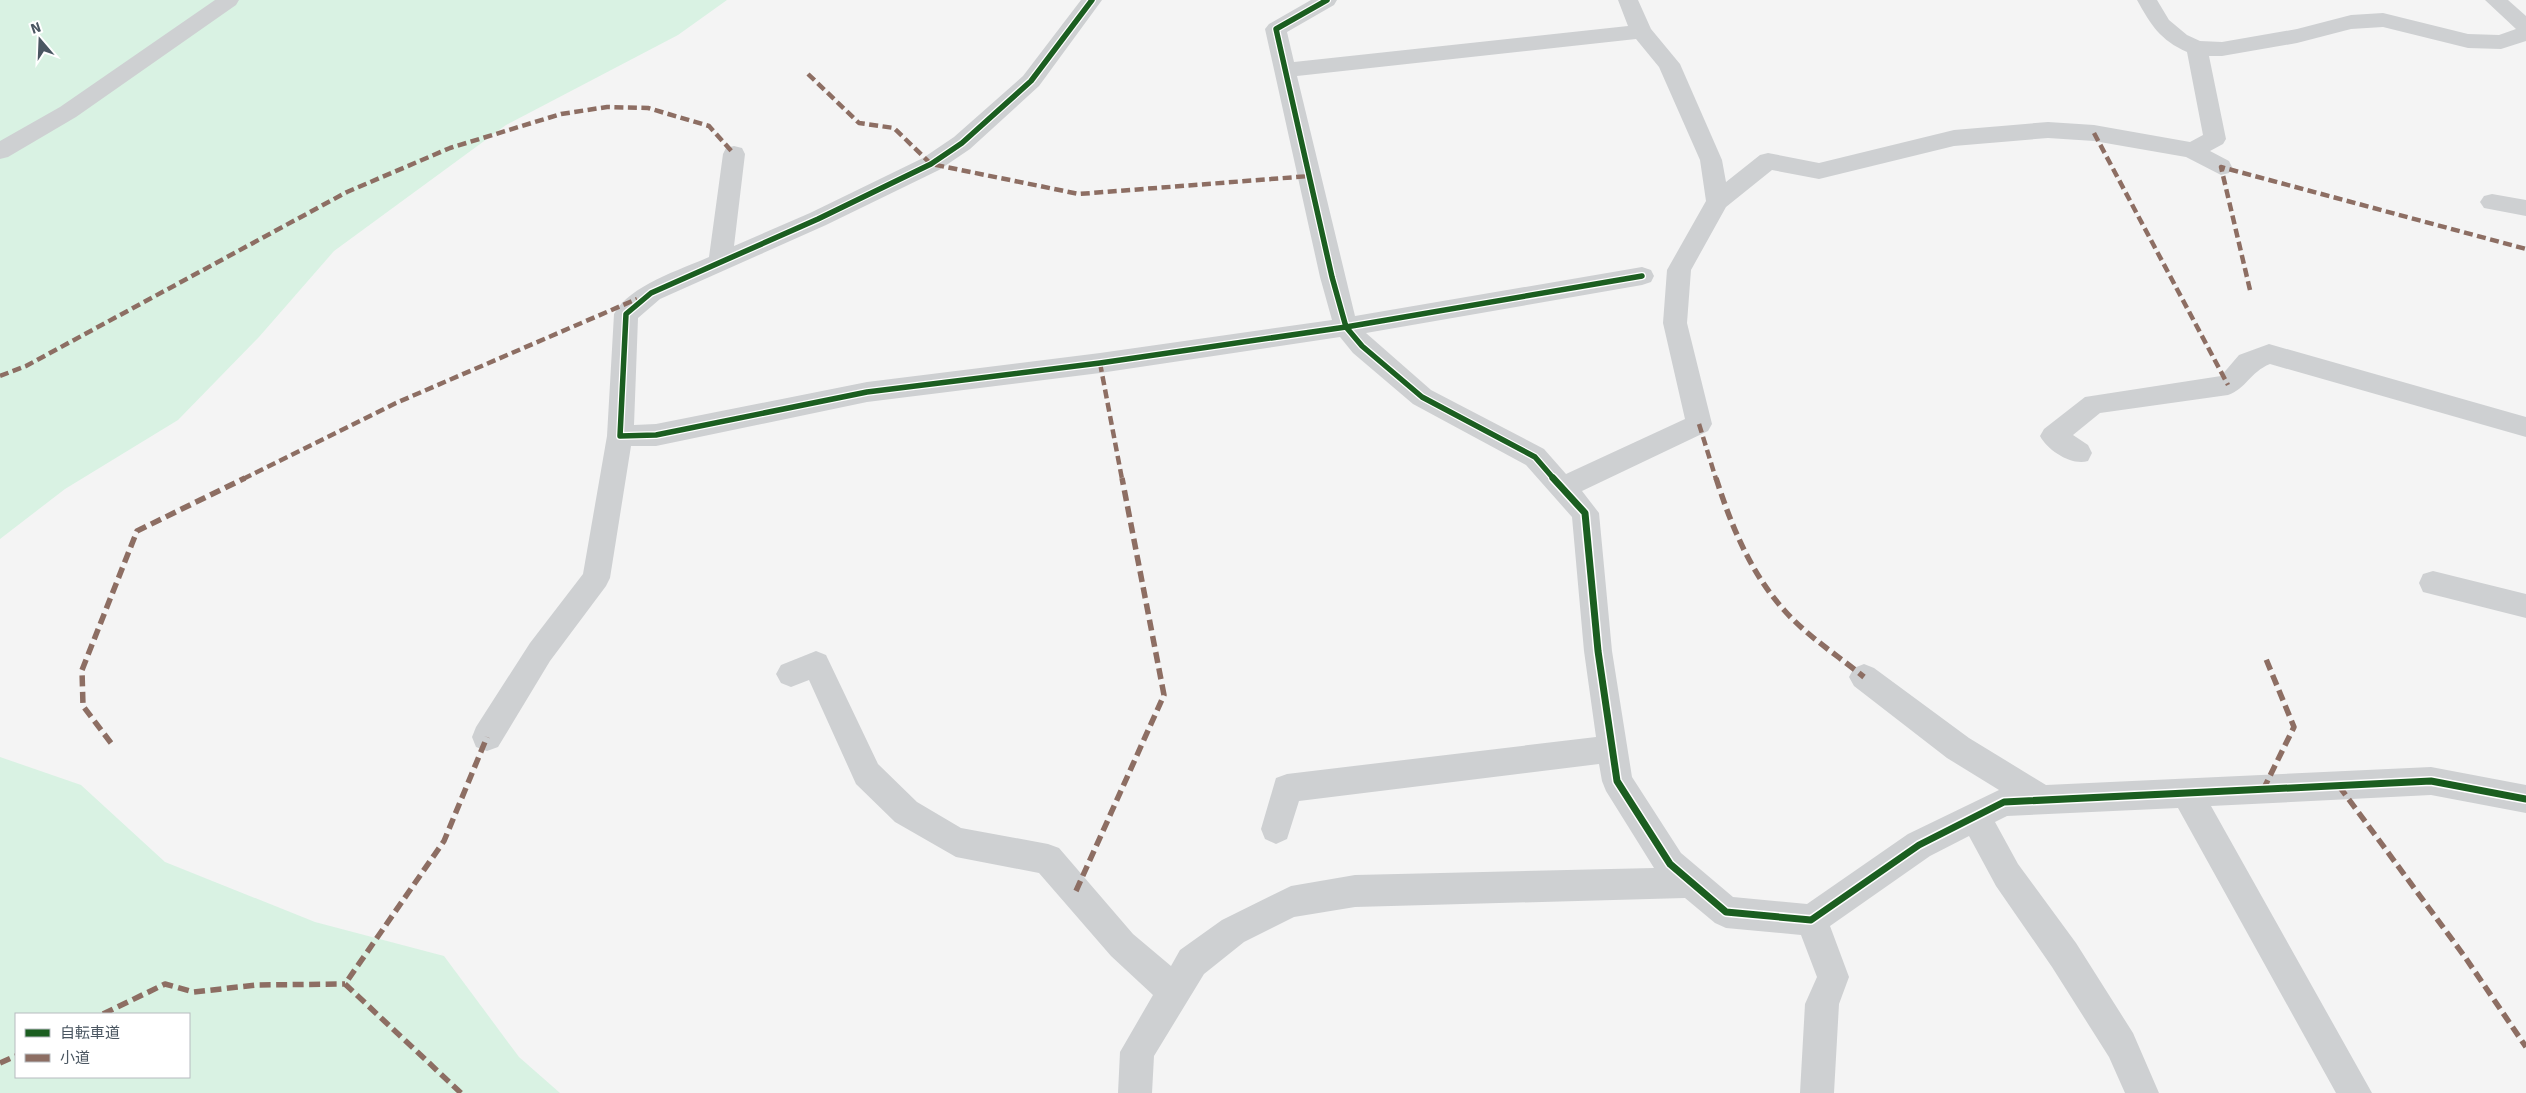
<svg xmlns="http://www.w3.org/2000/svg" width="2526" height="1093" font-family="Signika,'Noto Sans JP',sans-serif">
<style>
.green{fill:#d9f2e3;fill-rule:evenodd}
.lines{fill:none;stroke-linecap:round;stroke-linejoin:round}
.minor{fill:#ced0d2;fill-rule:evenodd}
.quiet-far1{stroke:#8d6e63;stroke-width:4.5;stroke-dasharray:9 4.5;stroke-linecap:butt}
.quiet{stroke:#8d6e63;stroke-width:5.5;stroke-dasharray:11 5.5;stroke-linecap:butt}
.cycleway-far1-casing{stroke:#fff;stroke-width:8}
.cycleway-casing{stroke:#fff;stroke-width:10}
.cycleway-far1{stroke:#1b5e20;stroke-width:5.5}
.cycleway{stroke:#1b5e20;stroke-width:7}
</style>
<rect width="100%" height="100%" fill="#f4f4f4"/>
<path class="green" d="M0 0H727L678 35 506 125 334 251 259 337 178 420 65 489 0 539Z
M0 757 81 785 165 862 315 922 444 956 519 1057 560 1093H0ZM189 1014V1077H16V1014Z"/>
<g class="lines">
<path class="minor" d="M215 0H239L236 5 76 117 8 157 0 159V141L60 107Z
M1081 0H1102L1039 86 970 149 939 170 826 225 660 299 638 318 634 425 656 424 867 382 1100 353 1332 320 1320 277 1265 29 1269 24 1311 0H1337L1334 5 1287 32 1294 62 1628 26 1618 0H1638L1651 29 1680 64 1722 160 1726 182 1760 155 1768 153 1819 163 1954 130 2048 122 2094 125 2190 142 2203 135 2187 52C2160 40 2151 25 2137 0H2157L2169 20 2187 35 2200 41 2222 42 2297 29 2351 15 2383 13 2468 34 2499 35 2516 29 2485 0H2508L2526 16V41L2501 49 2468 48 2383 27 2351 29 2297 43 2222 56H2209L2226 139 2223 144 2210 151 2229 161 2232 167 2229 173 2221 175 2186 157 2094 141 2048 138 1954 146 1819 179 1772 170 1726 207 1691 270 1687 323 1712 424 1708 431 1582 491 1599 513 1612 651 1632 777 1681 853 1733 897 1807 904 1908 834 1999 790 1947 758 1854 686 1849 677 1854 668 1864 664 1874 668 1969 738 2046 785 2431 767 2526 785V813L2431 795 2211 806 2372 1093H2336L2178 808 2007 816 1995 822 2018 864 2076 943 2133 1033 2159 1093H2125L2109 1057 2052 967 1996 886 1969 836 1930 856 1830 926 1849 977 1839 1004 1834 1093H1800L1805 1004 1817 977 1801 935 1726 928 1715 923 1685 898 1355 907 1294 917 1244 942 1204 974 1154 1056 1152 1093H1118L1120 1052 1153 995 1111 956 1039 873 956 857 895 822 856 784 809 680 791 687 781 683 776 674 781 665 816 651 826 655 878 764 917 802 961 828 1048 844 1059 848 1133 934 1171 966 1180 950 1222 920 1291 886 1355 875 1654 868 1606 791 1602 781 1599 764 1299 801 1287 839 1276 844 1265 839 1261 829 1276 778 1287 774 1596 737 1584 651 1572 517 1526 465 1413 404 1353 353 1340 337 1100 373 867 402 656 446H631L610 578 606 586 550 661 498 747 487 751 476 747 472 737 476 727 530 643 583 574 607 436 614 314C630 285 680 270 709 257L723 154 726 148 734 146 742 148 745 154 734 246 810 213 923 158 954 137 1023 76ZM1636 39 1659 67 1700 160 1706 201 1667 270 1663 323 1685 419 1566 474 1544 449 1431 390 1366 333 1642 285 1651 282 1654 276 1651 270 1642 267 1355 316 1297 76Z
M2492 194 2526 200V216L2484 208 2480 202 2484 196Z
M2269 344 2526 417V437L2270 364C2250 372 2246 389 2228 395L2100 413 2073 435 2088 445 2092 453 2088 461C2072 466 2048 451 2040 436L2044 429 2085 397 2221 376 2239 355Z
M2433 571 2526 594V618L2423 592 2419 583 2423 574Z"/>
<path class="quiet-far1" d="M808 74 859 123 894 128 931 164 1079 194 1310 176
M2094 133 2228 385
M2250 290 2221 167 2526 249
M1100 363 1122 479
M0 376 26 366 347 192 450 148 561 114 607 107 648 108 709 126 734 154
M1699 424 1716 479
M243 479 396 403 637 299"/>
<path class="quiet" d="M1716 478C1731 525 1750 572 1784 610 1807 636 1837 655 1864 677
M111 743 83 706 82 670 137 531 245 478
M2339 786 2465 957 2526 1047
M2263 790 2294 727 2266 659
M1076 891 1164 695 1122 478
M103 1014 165 984 194 992 256 985 345 984
M0 1063 16 1056
M461 1093 345 984 444 841 487 737"/>
<defs>
<path id="cycleway-far1" d="M1092 0 1031 81 962 143 931 164 818 219 651 293 626 314 620 436 656 435 867 392 1100 363 1346 327 1642 276
M1327 0 1276 29 1332 277 1346 327 1362 346 1422 397 1535 457 1554 479"/>
<path id="cycleway" d="M1553 478 1585 513 1598 651 1617 781 1670 864 1726 912 1811 920 1919 845 2004 802 2431 781 2526 799"/>
</defs>
<use href="#cycleway-far1" class="cycleway-far1-casing"/>
<use href="#cycleway" class="cycleway-casing"/>
<use href="#cycleway-far1" class="cycleway-far1"/>
<use href="#cycleway" class="cycleway"/>
</g>
<rect x="15" y="1013" width="175" height="65" fill="#ffffff" stroke="#b7bbc0"/>
<rect x="25" y="1029" width="25" height="8" fill="#1b5e20" stroke="#b7bbc0"/>
<text x="60" y="1038" font-size="15" fill="#4a5661">自転車道</text>
<rect x="25" y="1054" width="25" height="8" fill="#8d6e63" stroke="#b7bbc0"/>
<text x="60" y="1063" font-size="15" fill="#4a5661">小道</text>
<g transform="translate(40 40) rotate(341)" stroke="#ffffff" stroke-width="4" paint-order="stroke">
<path d="M0-4L9 19L0 12L-9 19Z" fill="#4a5661"/>
<text y="-8" font-size="14" font-weight="bold" text-anchor="middle" fill="#4a5661">N</text>
</g>
</svg>
